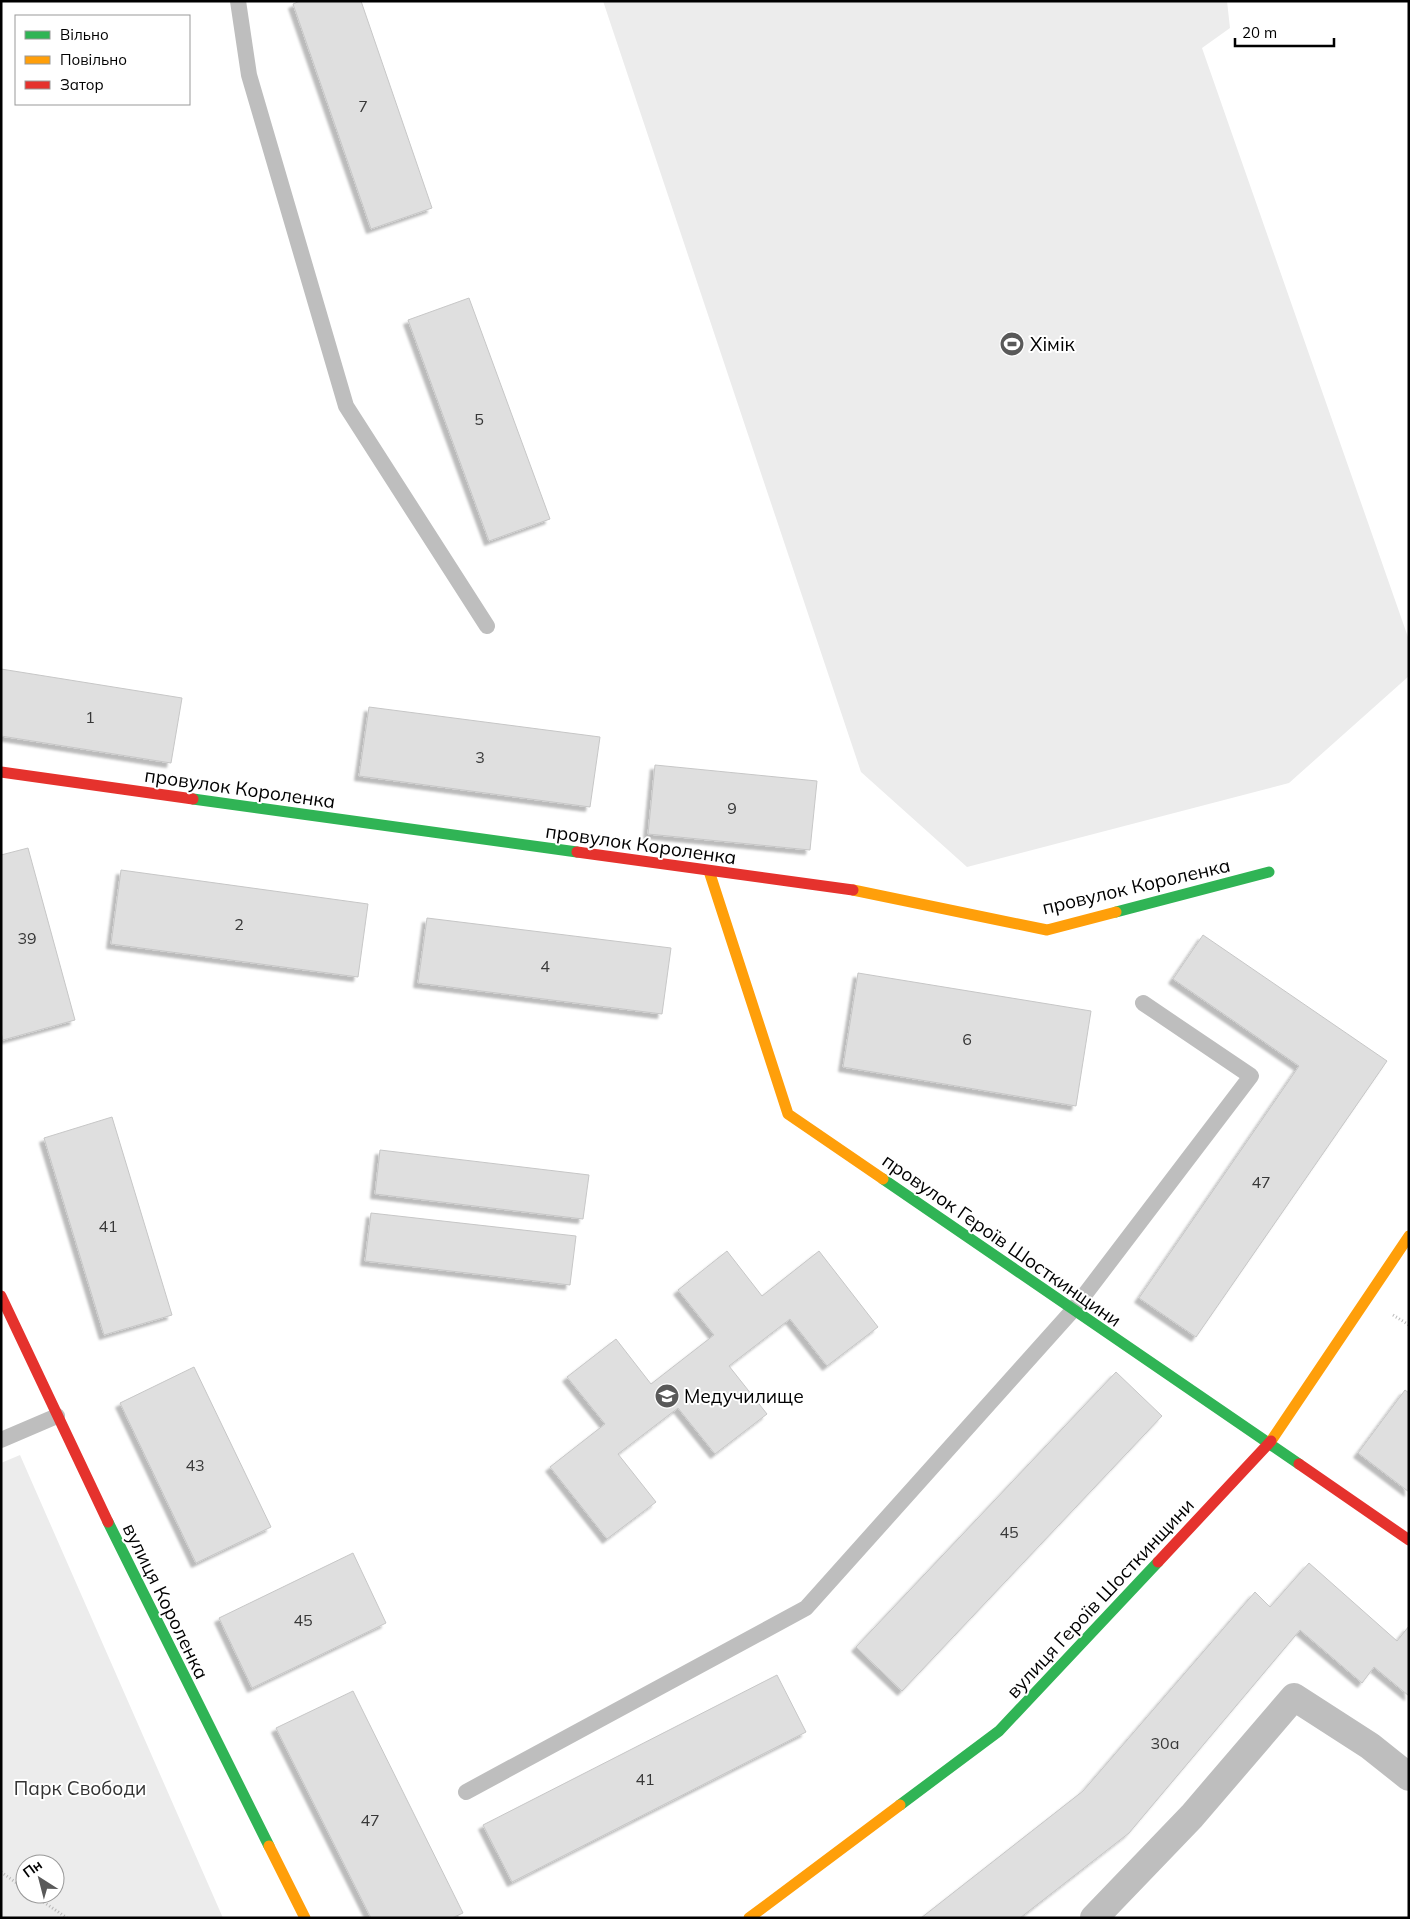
<svg xmlns="http://www.w3.org/2000/svg" width="1410" height="1919" font-family="Mulish,sans-serif">
<style>
.green{fill:#ececec;fill-rule:evenodd}
.building{fill:#dfdfdf;stroke:#c7c7c7;filter:url(#shadow)}
.lines{fill:none;stroke-linecap:round;stroke-linejoin:round}
.path{stroke:#b9b9b9;stroke-width:3;stroke-dasharray:1 2.5;stroke-linecap:butt}
.lane{stroke:#bebebe;stroke-width:16}
.street{stroke:#bebebe;stroke-width:28}
.fast{stroke:#30b455;stroke-width:11}
.slow{stroke:#ff9f0a;stroke-width:11}
.jam{stroke:#e5322d;stroke-width:11}
.labels{text-anchor:middle;dominant-baseline:central;stroke-width:4;stroke-linejoin:round;paint-order:stroke}
.number-label{font-size:16px;fill:#383838}
.poi-label{font-size:19px;fill:#000;stroke:#fff;text-anchor:start}
.street-label{font-size:19px;fill:#000;stroke:#fff}
.park-label{font-size:19px;fill:#333;stroke:#fff}
</style>
<defs>
<filter id="shadow"><feDropShadow dx="-4.5" dy="4.5" stdDeviation="1" flood-color="#0004"/></filter>
</defs>
<rect width="100%" height="100%" fill="#fff"/>
<path class="green" d="M603 1H1227L1230 28 1202 48 1409 640V676L1289 783 967 867 861 772Z
M20 1455 223 1918H1V1463ZM25 1864H55V1894H25Z"/>
<path class="building" d="M300 1H361L432 208 371 229 293 4Z
M469 298 550 519 489 541 408 320Z
M1 669 182 698 171 763 1 736Z
M369 707 600 737 590 807 359 776Z
M655 765 817 781 810 850 648 834Z
M28 848 75 1020 3 1040 1 1032V855Z
M121 870 368 904 358 977 111 944Z
M427 918 671 948 662 1014 418 983Z
M1203 935 1387 1061 1196 1337 1139 1298 1299 1066 1173 979Z
M858 973 1091 1011 1076 1106 843 1067Z
M112 1117 172 1315 104 1335 44 1138Z
M380 1150 589 1175 583 1219 375 1194Z
M371 1213 576 1236 570 1285 365 1261Z
M727 1251 762 1296 819 1251 878 1327 827 1366 790 1319 729 1366 767 1414 715 1454 678 1408 618 1454 656 1502 607 1539 550 1467 605 1424 567 1377 616 1339 651 1384 714 1335 678 1290Z
M194 1367 271 1527 196 1563 120 1403Z
M1116 1372 1162 1416 902 1691 856 1647Z
M1405 1390 1409 1393V1492L1358 1453Z
M353 1553 386 1623 252 1688 219 1618Z
M1309 1563 1397 1641 1409 1626V1696L1374 1667 1362 1683 1300 1630 1129 1833 1020 1918H921L1083 1791 1255 1592 1270 1607Z
M777 1675 806 1732 512 1882 483 1825Z
M353 1691 463 1913 452 1918H371L276 1728Z"/>
<g class="lines">
<path class="path" d="M1393 1315 1409 1325
M1 1872 25 1889
M32 1894 67 1918"/>
<path class="lane" d="M238 1 249 75 346 406 487 626
M1 1440 57 1416
M466 1792 806 1608 1073 1310 1251 1076 1143 1003"/>
<path class="street" d="M1094 1918 1192 1816 1294 1697 1370 1746 1409 1777"/>
<path class="fast" d="M193 799 577 852
M1116 912 1269 872
M883 1179 1299 1464
M108 1522 269 1846
M900 1805 999 1731 1158 1562"/>
<path class="slow" d="M709 871 788 1114 883 1179
M853 890 1047 930 1116 912
M1271 1441 1409 1236
M269 1846 305 1918
M749 1918 900 1805"/>
<path class="jam" d="M1 772 193 799
M577 852 853 890
M1 1296 108 1522
M1299 1464 1409 1540
M1158 1562 1271 1441"/>
</g>
<defs>
<symbol id="stadium-disc" viewBox="-11 -11 22 22"><circle r="9.5" fill="#595959" stroke="#fff"/><path d="M0-5a6.5 5 0 1 0 0 10a6.5 5 0 1 0 0-10ZM-3.5-1.8h7v3.6h-7Z" fill="#fff"/></symbol>
<symbol id="university-disc" viewBox="-11 -11 22 22"><circle r="9.5" fill="#595959" stroke="#fff"/><path d="M0-5L7-2L0 1L-7-2ZM-4 1L0 2.5L4 1V4Q0 6-4 4Z" fill="#fff"/></symbol>
</defs>
<g fill-rule="evenodd">
<use href="#stadium-disc" x="998" y="330" width="28" height="28"/>
<use href="#university-disc" x="653" y="1382" width="28" height="28"/>
</g>
<g class="labels">
<g class="number-label">
<text x="363" y="106">7</text>
<text x="479" y="419">5</text>
<text x="90" y="717">1</text>
<text x="480" y="757">3</text>
<text x="732" y="808">9</text>
<text x="239" y="924">2</text>
<text x="27" y="938">39</text>
<text x="545" y="966">4</text>
<text x="967" y="1039">6</text>
<text x="1261" y="1182">47</text>
<text x="108" y="1226">41</text>
<text x="195" y="1465">43</text>
<text x="1009" y="1532">45</text>
<text x="303" y="1620">45</text>
<text x="1165" y="1743">30а</text>
<text x="645" y="1779">41</text>
<text x="370" y="1820">47</text>
</g>
<g class="poi-label">
<text x="1030" y="344">Хімік</text>
<text x="684" y="1396">Медучилище</text>
</g>
<g class="street-label">
<text transform="translate(240 788) rotate(8)">провулок Короленка</text>
<text transform="translate(641 844) rotate(8)">провулок Короленка</text>
<text transform="translate(1136 886) rotate(-13)">провулок Короленка</text>
<text transform="translate(1002 1240) rotate(35)">провулок Героїв Шосткинщини</text>
<text transform="translate(1100 1598) rotate(-47)">вулиця Героїв Шосткинщини</text>
<text transform="translate(166 1601) rotate(64)">вулиця Короленка</text>
</g>
<g class="park-label">
<text x="80" y="1788">Парк Свободи</text>
</g>
</g>
<rect width="1410" height="1919" fill="none" stroke="#000000" stroke-width="5"/>
<rect x="15" y="15" width="175" height="90" fill="#ffffff" stroke="#999999"/>
<rect x="25" y="31" width="25" height="8" fill="#30b455" stroke="#999999"/>
<text x="60" y="40" font-size="15" fill="#000000">Вільно</text>
<rect x="25" y="56" width="25" height="8" fill="#ff9f0a" stroke="#999999"/>
<text x="60" y="65" font-size="15" fill="#000000">Повільно</text>
<rect x="25" y="81" width="25" height="8" fill="#e5322d" stroke="#999999"/>
<text x="60" y="90" font-size="15" fill="#000000">Затор</text>
<g transform="translate(40 1879) rotate(324)"><circle r="24" fill="#ffffff" stroke="#999999"/>
<path d="M0-4L9 19L0 12L-9 19Z" fill="#595959"/>
<text y="-8" font-size="14" font-weight="bold" text-anchor="middle" fill="#000000">Пн</text>
</g>
<path d="M1235 38v8h99v-8" fill="none" stroke="#000000" stroke-width="2.5"/>
<text x="1242" y="38" font-size="15" fill="#000000" stroke="#ffffff" stroke-width="4" paint-order="stroke">20 m</text>
</svg>
